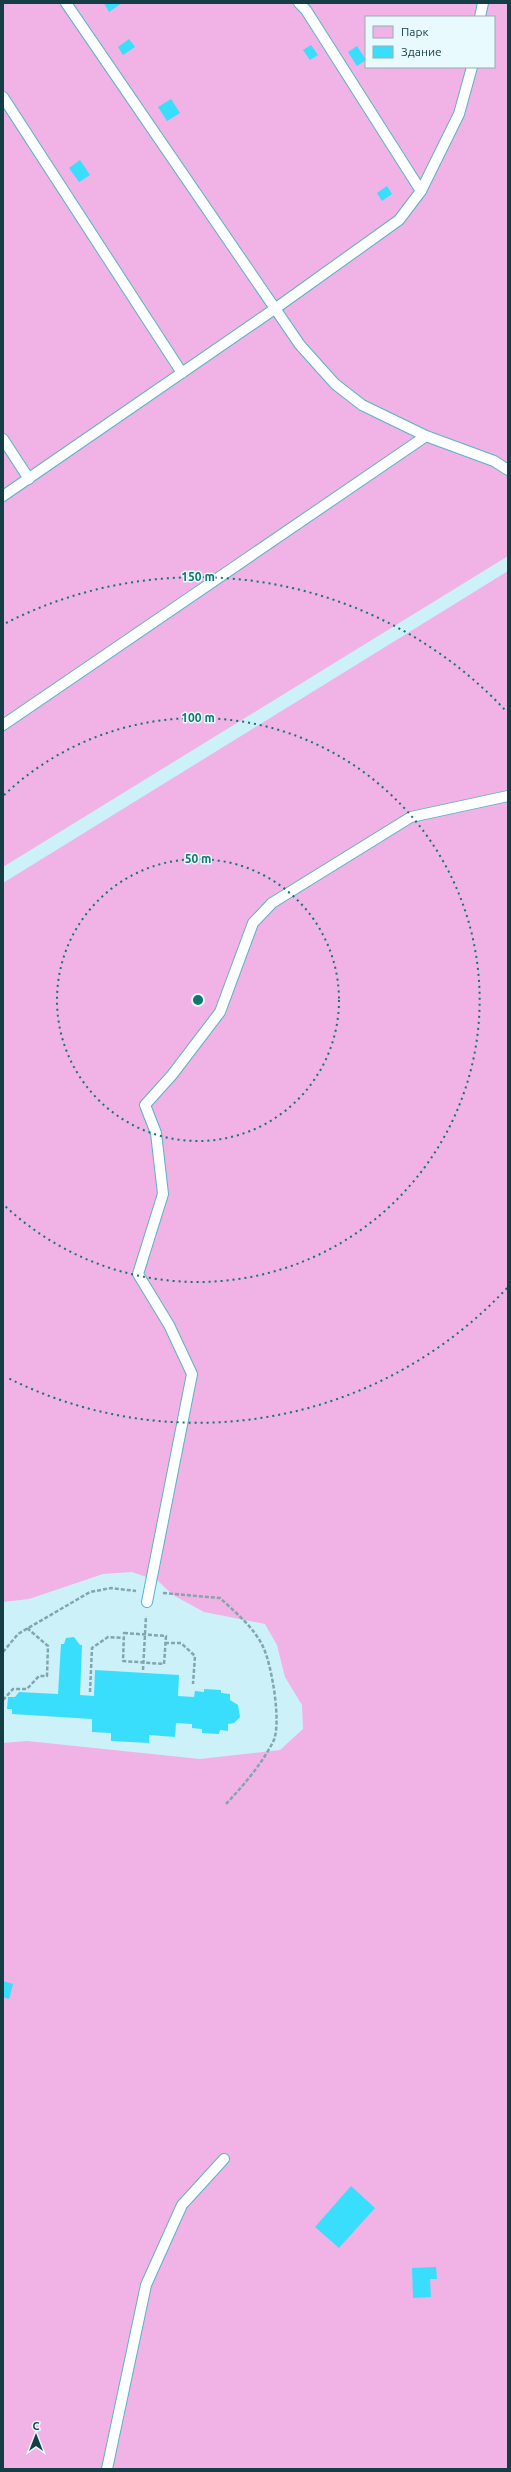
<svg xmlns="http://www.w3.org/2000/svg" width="511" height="2472" font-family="Ubuntu,sans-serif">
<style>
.green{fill:#f1b2e6;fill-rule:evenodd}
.building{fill:#39defc}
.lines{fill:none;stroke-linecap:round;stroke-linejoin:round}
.service-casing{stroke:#54b5c9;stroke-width:12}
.path{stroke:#80a6ae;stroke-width:2.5;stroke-dasharray:4 2;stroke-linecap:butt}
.service{stroke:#fff;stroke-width:10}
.ring{fill:none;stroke:#0f766e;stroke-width:2;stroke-dasharray:2 4}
.centre{fill:#0f766e;stroke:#e9fafe;stroke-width:2}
.ring-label{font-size:12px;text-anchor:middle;font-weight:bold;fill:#0f766e;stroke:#e9fafe;stroke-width:3;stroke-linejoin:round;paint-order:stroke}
</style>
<rect width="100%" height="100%" fill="#cdf1f9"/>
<path class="green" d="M3 3H508V556L3 867ZM366 17H494V67H366Z
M508 571V2469H3V1743L27 1741 200 1759 280 1750 303 1729 302 1705 285 1677 277 1645 265 1624 204 1612 173 1595 158 1581 132 1572 103 1574 29 1599 3 1602V883Z"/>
<path class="building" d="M104 3H122L109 12Z
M129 39 135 47 123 55 118 47Z
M311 45 318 55 310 60 303 50Z
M357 46 366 60 357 66 348 52Z
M171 99 180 113 167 121 158 107Z
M80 160 90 175 79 182 69 168Z
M387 186 392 194 382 201 377 193Z
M74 1637 80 1645H82L80 1695 94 1696 95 1670 179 1675 178 1696 194 1697 195 1691 204 1692V1689L221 1690V1693L230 1694V1700L238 1705 240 1717 234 1723 228 1724V1731L220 1730 219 1734 202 1733V1729L192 1728V1724L176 1723 175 1737 149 1735V1743L111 1741V1733L92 1732V1719L12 1714V1709H7L8 1697H15L19 1692 58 1694 61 1644H64L66 1638Z
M3 1981 13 1984 9 1999 3 1997Z
M351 2186 375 2208 339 2248 315 2227Z
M436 2267 437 2279H430L431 2297 413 2298 412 2268Z"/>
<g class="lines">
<defs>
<path id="service" d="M66 3 300 345 335 384 362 405 426 436 494 461 508 470
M299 3 306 10 421 191
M480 17 483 3
M3 97 182 373
M3 439 29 479
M3 496 276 308 399 220 421 191 459 114 472 67
M3 725 426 436
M147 1602 192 1374 169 1325 138 1274 163 1194 156 1133 145 1105 172 1075 220 1012 253 923 272 903 411 817 508 796
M107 2469 146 2285 182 2205 224 2159"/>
</defs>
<use href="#service" class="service-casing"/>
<path class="path" d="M163 1593 220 1598C235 1612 256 1629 264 1649 272 1667 282 1725 273 1742 261 1765 243 1786 225 1805
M124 1633 166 1636 164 1664 123 1661Z
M165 1643H181L195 1656 193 1684
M3 1652 18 1634 90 1592 111 1588 136 1591
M143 1670 146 1616
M90 1692 92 1648 108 1637 124 1638
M3 1700 13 1689H27L39 1676H47L48 1646 27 1628"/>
<use href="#service" class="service"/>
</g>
<g class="ring">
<circle cx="198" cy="1000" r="141"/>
<path d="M4 795A282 282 0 1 1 4 1205"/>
<path d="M507 1288A423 423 0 0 1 6 1377M6 623A423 423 0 0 1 507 712"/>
</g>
<circle cx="198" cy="1000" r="6" class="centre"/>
<g class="ring-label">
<text x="198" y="581">150 m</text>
<text x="198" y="722">100 m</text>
<text x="198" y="863">50 m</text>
</g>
<rect width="511" height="2472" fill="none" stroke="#143d46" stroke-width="8"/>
<rect x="365" y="16" width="130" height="52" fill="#e9fafe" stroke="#94aeb4"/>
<rect x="373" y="26" width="20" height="12" fill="#f1b2e6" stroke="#94aeb4"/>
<text x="401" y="36" font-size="12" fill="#143d46">Парк</text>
<rect x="373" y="46" width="20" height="12" fill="#39defc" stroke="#94aeb4"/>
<text x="401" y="56" font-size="12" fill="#143d46">Здание</text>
<g transform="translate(36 2436)" stroke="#e9fafe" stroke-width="3" paint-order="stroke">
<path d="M0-3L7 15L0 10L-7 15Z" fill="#143d46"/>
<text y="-6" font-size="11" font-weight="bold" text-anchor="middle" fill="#143d46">С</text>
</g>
</svg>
